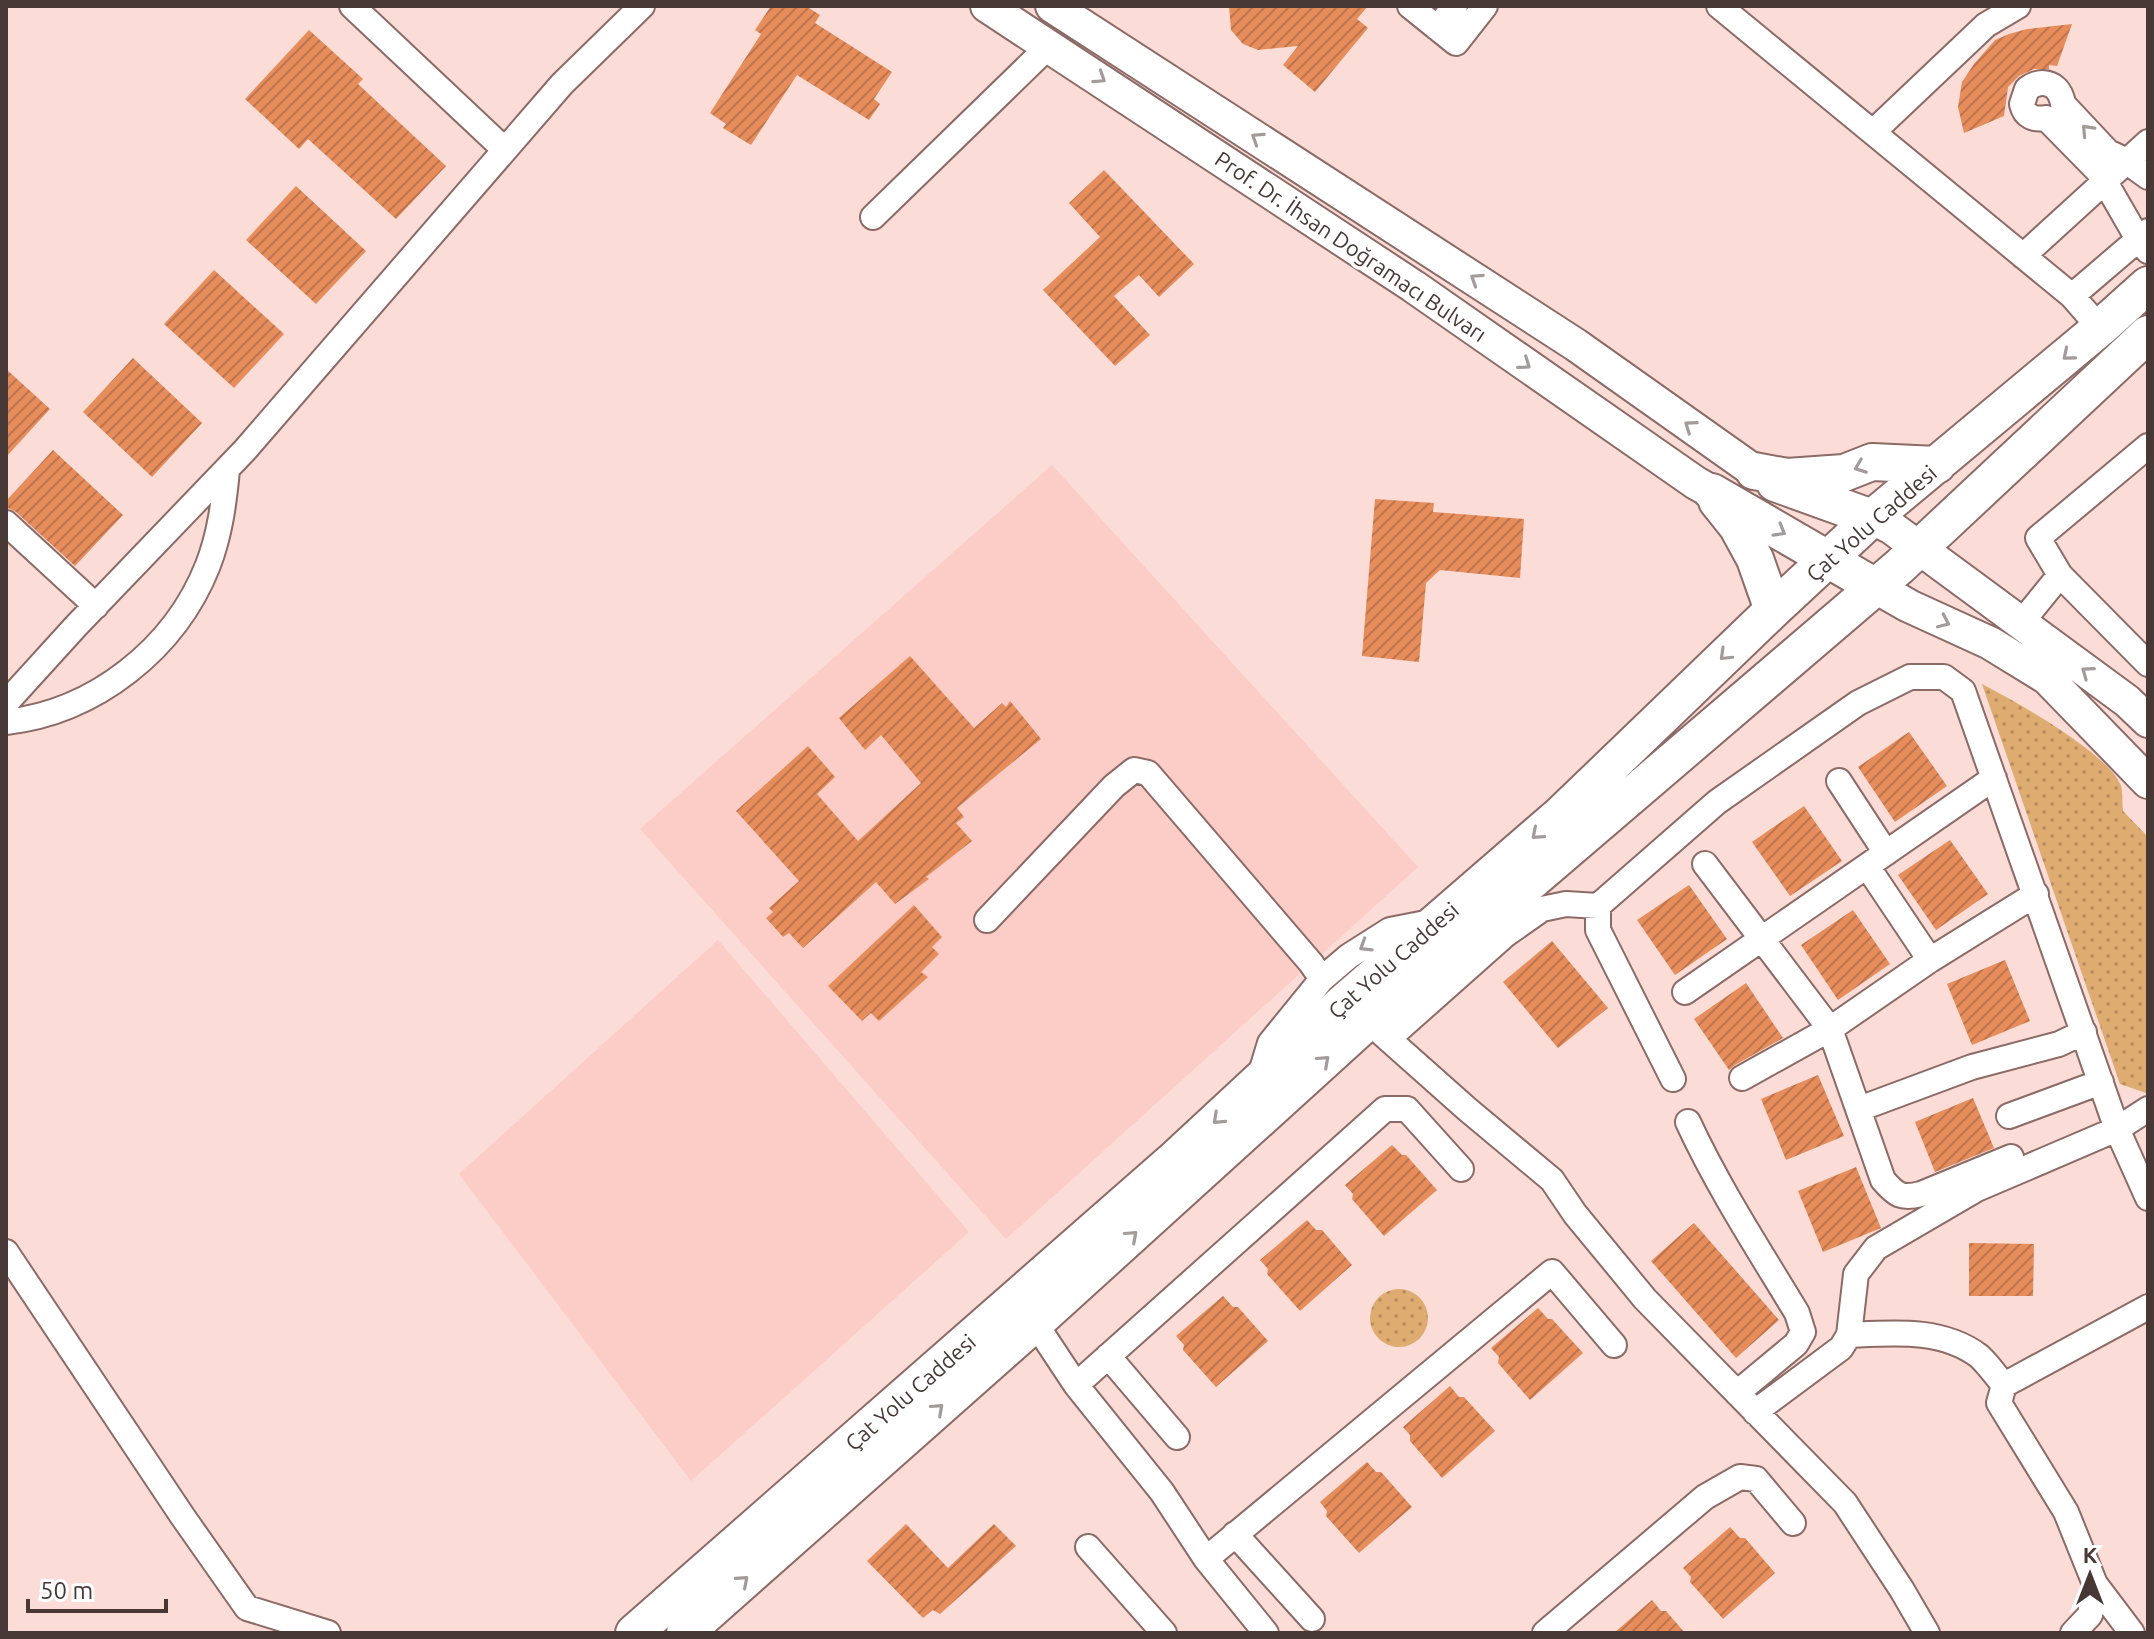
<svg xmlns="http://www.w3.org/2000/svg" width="2154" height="1639" font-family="Ubuntu,sans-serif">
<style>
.built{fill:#fccdc6}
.park{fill:url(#park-dots)}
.building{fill:url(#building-hatch)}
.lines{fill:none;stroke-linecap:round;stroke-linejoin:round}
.minor-casing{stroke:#8c6a65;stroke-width:28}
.major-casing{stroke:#8c6a65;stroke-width:36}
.highway-casing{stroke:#8c6a65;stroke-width:40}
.minor{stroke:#fff;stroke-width:24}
.major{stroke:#fff;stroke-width:32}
.highway{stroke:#fff;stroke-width:36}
.oneway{stroke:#a39b9a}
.labels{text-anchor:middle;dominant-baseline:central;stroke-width:7;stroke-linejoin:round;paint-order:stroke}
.street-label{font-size:22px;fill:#473735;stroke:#fff}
</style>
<defs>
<pattern id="park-dots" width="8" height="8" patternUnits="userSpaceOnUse" patternTransform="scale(2)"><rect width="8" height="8" fill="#deab70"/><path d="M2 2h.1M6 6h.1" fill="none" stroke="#b68c5d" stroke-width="1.8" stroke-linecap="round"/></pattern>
<pattern id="building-hatch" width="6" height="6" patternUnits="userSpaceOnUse" patternTransform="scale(2)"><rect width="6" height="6" fill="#e78d5b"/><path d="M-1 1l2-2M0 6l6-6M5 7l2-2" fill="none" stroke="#bd744c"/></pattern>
</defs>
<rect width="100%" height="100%" fill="#fbdcd7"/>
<path class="built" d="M1052 465 1418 867 1006 1239 640 829Z
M718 940 969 1232 691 1481 459 1174Z"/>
<path class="park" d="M1982 684C2013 700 2110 754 2121 786 2123 793 2122 803 2123 811L2148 837V1092L2146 1093 2120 1084Z
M1370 1318a29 29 0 1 1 58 0a29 29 0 1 1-58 0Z"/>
<path class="building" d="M771 6H806L820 15 815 23 892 72 874 99 880 104 869 120 797 75 751 145 723 128 726 124 710 113 761 34 755 30Z
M1229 6H1368L1357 19 1368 28 1315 92 1283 65 1298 46 1258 50 1243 44 1231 30Z
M2072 24 2057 66 2049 65V69H2034L2019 76 2008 87 2004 116 1964 133 1958 107 1962 82 1974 64 1995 40 2009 34 2027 29Z
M309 30 363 79 358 84 446 166 396 219 308 139 299 149 245 99Z
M1104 170 1194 264 1159 297 1139 275 1114 296 1150 335 1115 366 1043 290 1100 237 1069 203Z
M296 186 366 251 316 304 246 240Z
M214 270 284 334 234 388 164 324Z
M133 358 202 423 152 477 83 412Z
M6 369 50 409 6 457Z
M53 450 123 515 75 566 16 512 6 507V501Z
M1375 499 1434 503 1433 512 1524 519 1520 578 1440 570 1426 583 1419 662 1362 656Z
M910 656 974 728 1002 703 1006 707 1010 701 1041 739 957 808 964 817 956 823 972 841 926 877 929 879 895 904 876 882 803 948 789 933 783 937 766 918 773 912 769 908 799 881 736 811 808 746 835 777 817 794 858 841 921 783 881 735 865 750 839 718Z
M1909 732 1947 786 1895 822 1858 767Z
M1804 806 1842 861 1790 896 1752 842Z
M1950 840 1988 894 1936 930 1898 875Z
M1689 885 1727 939 1675 975 1637 920Z
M914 905 942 937 932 947 939 954 921 972 928 977 879 1021 871 1013 862 1021 828 986Z
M1853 910 1890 964 1838 1000 1801 945Z
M1552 941 1608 1008 1558 1048 1503 982Z
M2005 960 2030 1021 1972 1045 1947 984Z
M1746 983 1783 1038 1735 1065 1729 1070 1694 1019Z
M1818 1075 1844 1136 1786 1160 1761 1099Z
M1973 1098 1994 1148 1935 1172 1915 1122Z
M1392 1145 1402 1155H1406L1437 1190 1384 1236 1352 1199 1353 1194 1345 1185Z
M1856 1167 1881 1228 1823 1252 1798 1191Z
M1307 1220 1316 1230H1322L1352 1265 1300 1311 1267 1274 1268 1269 1260 1260Z
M1694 1223 1779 1320 1736 1358 1651 1261Z
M1969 1243 2034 1244 2033 1296H1969Z
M1223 1296 1233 1307H1238L1268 1341 1216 1387 1183 1350 1184 1345 1176 1336Z
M1538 1308 1548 1319H1552L1583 1353 1530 1400 1498 1363 1499 1357 1491 1348Z
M1450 1386 1459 1397H1464L1495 1431 1442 1478 1410 1441V1435L1403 1427Z
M1367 1462 1376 1472H1381L1412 1507 1359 1553 1326 1516 1327 1511 1320 1502Z
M906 1524 948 1568 994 1524 1016 1546 940 1614 933 1610 923 1618 867 1561Z
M1730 1527 1740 1538H1745L1775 1573 1723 1619 1690 1582 1691 1577 1683 1568Z
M1652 1600 1661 1611H1666L1685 1633H1614Z"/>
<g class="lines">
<defs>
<path id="minor" d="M352 6 505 150
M1410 6 1456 43 1485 6
M1719 6 2072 296 2100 328
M1437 28 1455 6
M1873 132 1986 25 2018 6
M2148 177 2123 159 2108 152 2063 104C2060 84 2043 77 2027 89L2022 104C2025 117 2034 120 2046 118L2100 173 2138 239 2148 251
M873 217 1049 46
M2023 256 2148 142
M2072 296 2148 231
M6 523 96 606
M2060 575 2148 664
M2021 623 2060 575 2038 538 2148 446
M6 703 76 626 245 450 562 84 642 6
M6 722C95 712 175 649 208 565 220 534 224 502 227 470
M1839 781 1886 853
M1705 864 1830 1029 1742 1078
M1867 866 1930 960
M987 920 1114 786 1134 770 1148 773 1311 963 1322 979
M1685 992 1994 778
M1368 1021 1467 1109 1552 1180 1575 1214 1645 1299 1845 1503 1902 1590 1927 1633
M1389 1038 1505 935 1542 909 1566 904 1598 906
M1260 1076 1270 1043 1322 979 1349 956 1390 930 1431 922
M1673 1079 1598 930V906L1717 802 1858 703 1910 677H1944L1963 691 2117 1129 2148 1198
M1859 1109 1972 1067 2059 1044 2084 1032
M2009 1116 2101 1082
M1688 1122C1719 1189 1759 1250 1797 1313L1803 1332 1796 1344 1737 1393
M2011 1157 1921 1194C1901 1199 1896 1195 1883 1180L1830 1029 1930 960 2036 894
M6 1252 183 1517 247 1608 328 1633
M1035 1323 1076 1385 1162 1492 1206 1559 1266 1633
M1849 1335C1893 1333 1942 1328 1979 1356 1988 1364 1996 1376 2004 1385
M1108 1356 1177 1437
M1076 1385 1385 1109H1407L1461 1169
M1755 1412 1841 1348 1849 1335 1856 1274 1876 1248 1977 1189 2117 1129 2148 1109
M1235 1534 1312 1619
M1088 1547 1164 1633
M1206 1559 1552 1272 1614 1345
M2095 1584 2132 1633
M1545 1633 1705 1497 1740 1477 1756 1479 1793 1523
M2073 1633 2090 1615 2095 1584 2066 1512 1999 1403 2004 1385 2148 1307"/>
<path id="major" d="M987 6 1413 286 1696 483 1712 492
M1052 6 1576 345 1754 471
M1872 518 1892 528 2127 701 2148 721
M1874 586 1909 606 1990 643 2047 678 2148 782"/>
<path id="highway" d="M1754 471 1787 477 1844 473 1872 462 1937 465
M1775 483 1872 518
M1712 492 1874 586
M1717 501 1737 526 1755 559 1773 610
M634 1633 1177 1157 1345 1001 1561 814 1773 610 1872 518 2100 328 2148 285
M685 1633 1035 1323 1368 1021 1900 566 2148 334"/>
</defs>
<use href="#minor" class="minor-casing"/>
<use href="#major" class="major-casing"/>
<use href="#highway" class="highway-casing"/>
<use href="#minor" class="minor"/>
<use href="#major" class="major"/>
<use href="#highway" class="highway"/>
</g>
<defs><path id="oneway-chevron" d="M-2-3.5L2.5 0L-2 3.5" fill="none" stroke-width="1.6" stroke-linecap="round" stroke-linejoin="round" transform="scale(2)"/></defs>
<g class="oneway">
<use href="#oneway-chevron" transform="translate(1100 78) rotate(33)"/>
<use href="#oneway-chevron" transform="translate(2087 130) rotate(-133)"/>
<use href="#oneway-chevron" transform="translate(1257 138) rotate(-147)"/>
<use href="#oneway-chevron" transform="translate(1476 279) rotate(-147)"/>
<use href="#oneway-chevron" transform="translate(2068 355) rotate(140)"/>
<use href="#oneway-chevron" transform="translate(1525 364) rotate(35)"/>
<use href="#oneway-chevron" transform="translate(1690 426) rotate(-145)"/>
<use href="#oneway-chevron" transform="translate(1860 467) rotate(159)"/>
<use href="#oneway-chevron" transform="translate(1780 531) rotate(30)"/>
<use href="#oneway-chevron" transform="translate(1944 622) rotate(24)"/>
<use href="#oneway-chevron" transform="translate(1725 655) rotate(136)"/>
<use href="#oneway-chevron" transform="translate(2087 672) rotate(-144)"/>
<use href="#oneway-chevron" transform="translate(1537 834) rotate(139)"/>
<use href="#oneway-chevron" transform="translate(1365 946) rotate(148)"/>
<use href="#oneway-chevron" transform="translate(1324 1061) rotate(-42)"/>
<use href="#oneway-chevron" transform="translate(1218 1119) rotate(137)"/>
<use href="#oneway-chevron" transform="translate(1132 1236) rotate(-42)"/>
<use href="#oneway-chevron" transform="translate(938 1409) rotate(-42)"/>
<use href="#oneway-chevron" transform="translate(743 1581) rotate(-41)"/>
</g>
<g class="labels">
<g class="street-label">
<text transform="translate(1351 246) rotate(34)">Prof. Dr. İhsan Doğramacı Bulvarı</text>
<text transform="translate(1871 523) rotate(-41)">Çat Yolu Caddesi</text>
<text transform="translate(1393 960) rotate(-41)">Çat Yolu Caddesi</text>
<text transform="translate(910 1392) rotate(-41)">Çat Yolu Caddesi</text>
</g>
</g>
<rect width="2154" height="1639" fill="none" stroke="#473735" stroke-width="16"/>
<g transform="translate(2090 1575)" stroke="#ffffff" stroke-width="6" paint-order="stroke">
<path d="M0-6L14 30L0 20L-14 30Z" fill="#473735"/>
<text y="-12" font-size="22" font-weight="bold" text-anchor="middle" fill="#473735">K</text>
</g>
<path d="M28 1599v12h138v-12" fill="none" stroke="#473735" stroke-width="4"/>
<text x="40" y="1599" font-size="24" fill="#473735" stroke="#ffffff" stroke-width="6" paint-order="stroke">50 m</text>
</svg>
